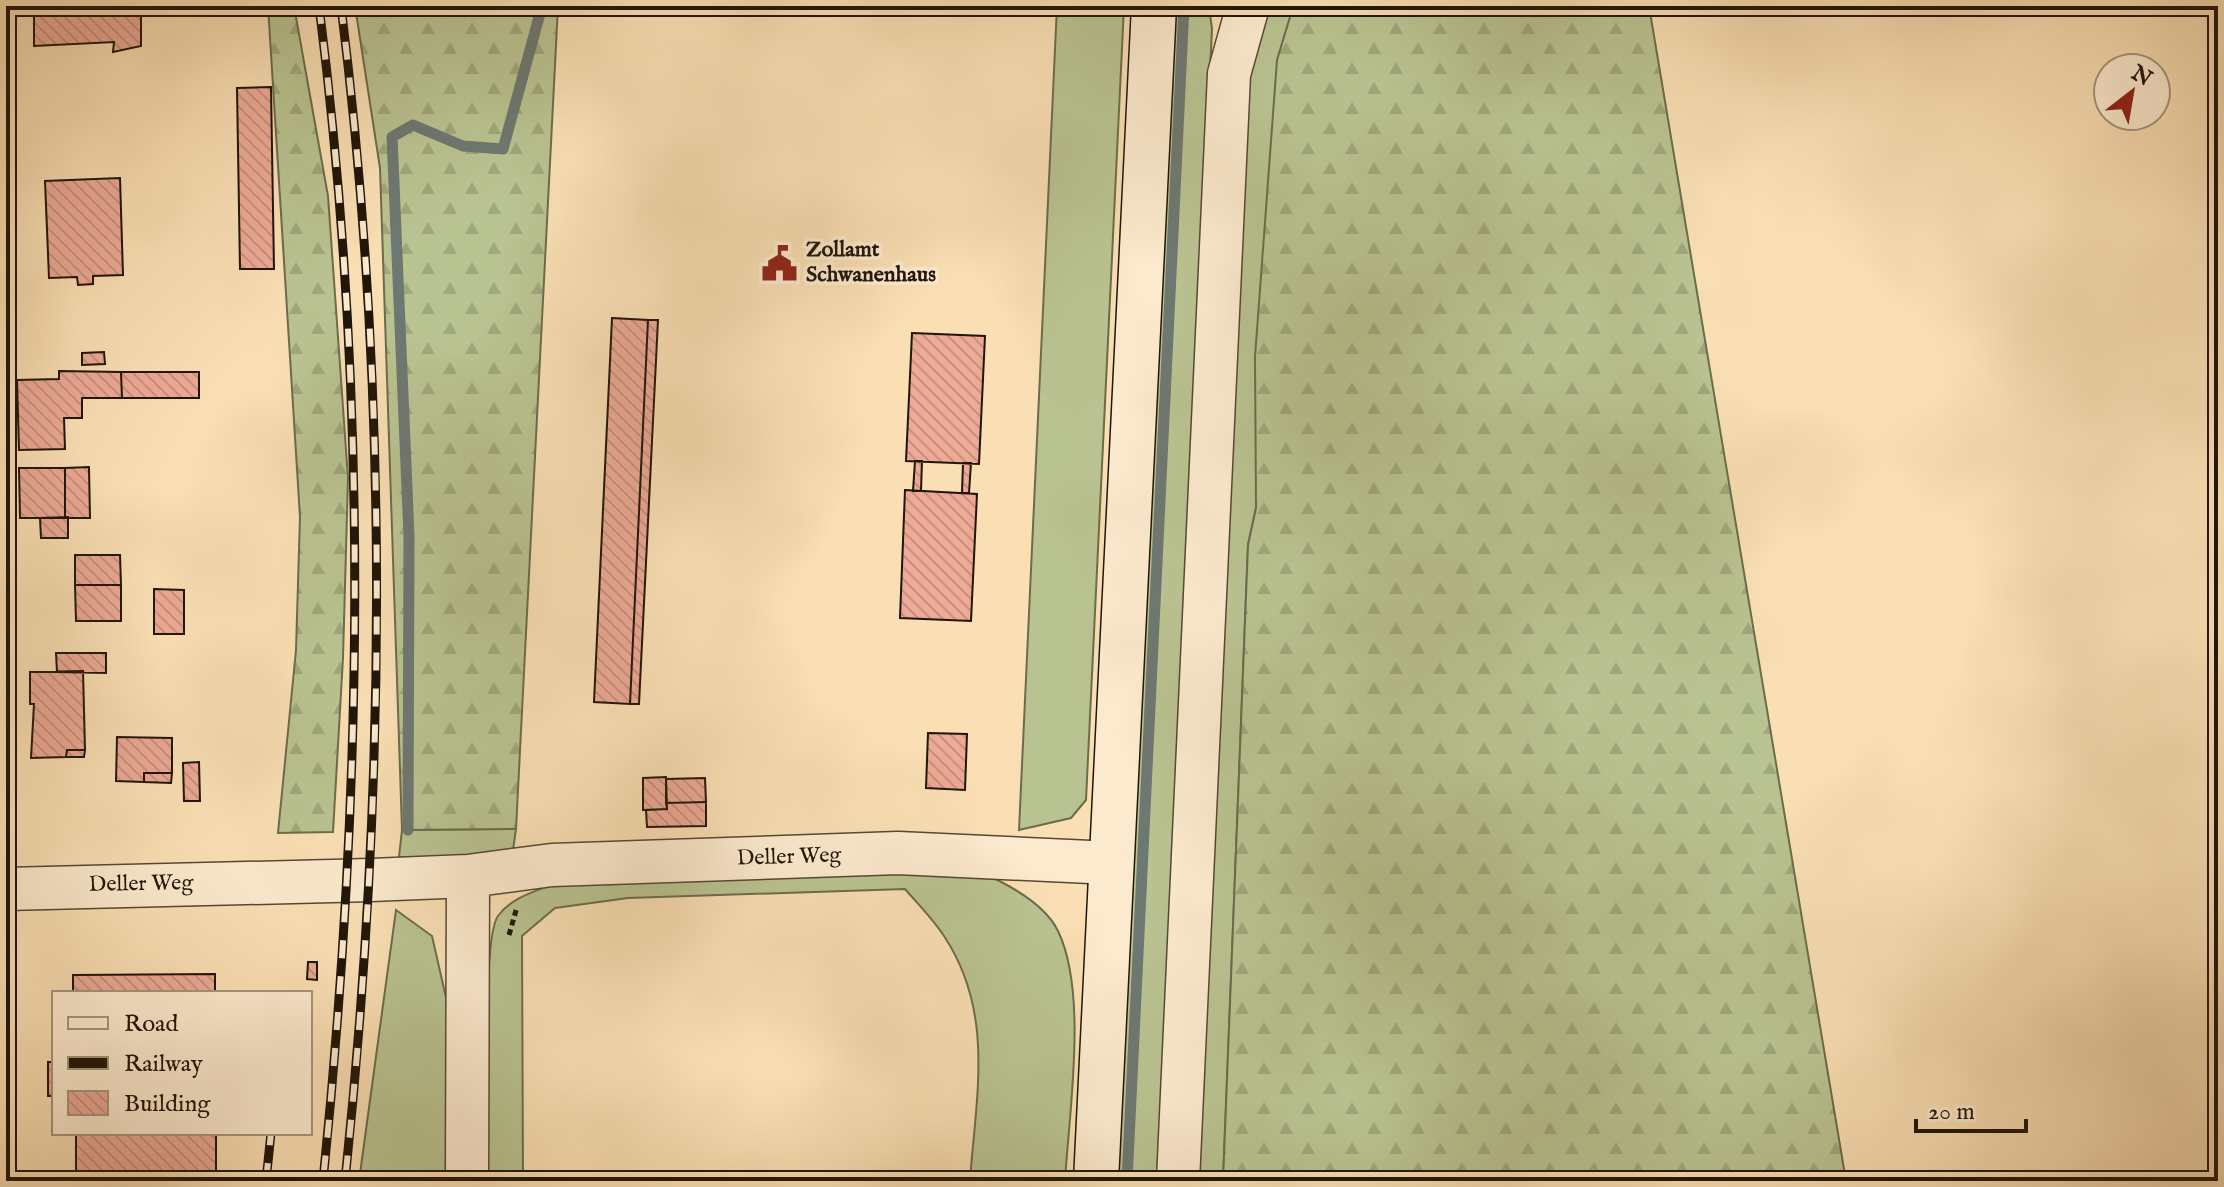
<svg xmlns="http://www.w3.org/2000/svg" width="2224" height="1187" font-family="'IM FELL English',serif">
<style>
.grass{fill:#b9c391;stroke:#6c6c4c;stroke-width:2}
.forest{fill:url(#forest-firs);stroke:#6c6c4c;stroke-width:2}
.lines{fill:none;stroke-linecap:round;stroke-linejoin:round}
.stream{stroke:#6e7872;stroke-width:11}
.building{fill:url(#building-back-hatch);stroke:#1f1508;stroke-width:2}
.minor-casing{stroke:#564833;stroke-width:45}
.secondary-casing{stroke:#1f1508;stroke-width:47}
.path{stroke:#1f1508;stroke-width:5;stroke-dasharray:6 4;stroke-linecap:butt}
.minor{stroke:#fceace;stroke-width:42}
.secondary{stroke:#fceace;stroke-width:44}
.rail-casing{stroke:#1f1508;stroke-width:9}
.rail{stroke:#fceace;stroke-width:6;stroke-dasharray:18;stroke-linecap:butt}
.labels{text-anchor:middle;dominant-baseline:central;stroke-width:7;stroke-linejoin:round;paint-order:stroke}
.poi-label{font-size:22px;font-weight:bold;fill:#1f1508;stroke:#fceace;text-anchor:start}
.street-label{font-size:22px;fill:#1f1508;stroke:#fceace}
</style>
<defs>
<pattern id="forest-firs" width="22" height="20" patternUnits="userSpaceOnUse" patternTransform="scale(2)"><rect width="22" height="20" fill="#b9c391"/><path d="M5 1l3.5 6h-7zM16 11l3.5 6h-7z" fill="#9fa77c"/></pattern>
<pattern id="building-back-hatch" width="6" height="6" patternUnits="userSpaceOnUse" patternTransform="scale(2)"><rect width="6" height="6" fill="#eca995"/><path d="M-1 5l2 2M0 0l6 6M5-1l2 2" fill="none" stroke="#ca917f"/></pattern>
</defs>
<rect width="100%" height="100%" fill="#fadfb4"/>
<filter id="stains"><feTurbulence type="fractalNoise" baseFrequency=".0025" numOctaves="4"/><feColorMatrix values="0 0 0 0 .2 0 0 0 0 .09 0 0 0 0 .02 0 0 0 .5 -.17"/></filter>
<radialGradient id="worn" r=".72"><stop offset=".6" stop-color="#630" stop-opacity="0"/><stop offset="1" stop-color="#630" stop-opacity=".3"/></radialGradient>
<path class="grass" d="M1057 6H1124L1086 800 1071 818 1019 830Z
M1175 6H1209L1212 29 1157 1181H1116Z
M1270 6H1295L1256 508 1248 545 1223 1181H1194L1245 94Z
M516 829 512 857H399L402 830Z
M976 870C1004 882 1044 902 1058 931 1088 993 1069 1112 1065 1181H970C976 1095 995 1013 944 936 933 919 918 904 905 889L628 898 555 908 522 936 523 1181H488C488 1140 481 939 498 916 512 897 534 892 556 883Z
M396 910 432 936 450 1015 451 1181H359Z"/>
<path class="forest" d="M268 6H294L328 196 348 478 343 658 333 832 278 833 296 650 300 517Z
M355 6H558L516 829 402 830 380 168Z
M1649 6 1846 1181H1223L1248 545 1256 508 1255 357 1277 60 1293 7Z"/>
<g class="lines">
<path class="stream" d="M408 830 409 536 392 137 413 125 463 146 503 149 542 6
M1127 1181 1184 6"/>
</g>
<path class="building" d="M34 6H141V46L113 52 114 42 34 46Z
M271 87 274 269H240L237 88Z
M120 178 123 275 93 276V284L78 285 77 277 49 278 45 181Z
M612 318 648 320 630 704 594 702Z
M648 320H658L639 704H630Z
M912 333 985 336 979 464 906 461Z
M104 352 105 364 82 365V353Z
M59 371 121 372 122 398H82V418H64L65 449 19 450 17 380 59 379Z
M121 372H199V398H122Z
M915 461H922L921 491H913Z
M963 463H971L969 493H962Z
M89 467 90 518H65V468Z
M19 468H65V518H20Z
M905 490 977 494 971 621 900 618Z
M68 517V538H41L40 518Z
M75 555H120L121 585H75Z
M75 585H121V621H76Z
M154 589 184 590V634H154Z
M56 653H106V673L57 672Z
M83 671 85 750H67L66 757 31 758 34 704H30V672Z
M928 733 967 734 965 790 926 788Z
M117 737 172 738V773H144V782L116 781Z
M67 750H85L84 757H66Z
M199 762 200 801H184L183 763Z
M144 773H172L171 783 144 782Z
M666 777 667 809 643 810V778Z
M705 778 706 802 666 803V779Z
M706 802V826L647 827 646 810 667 809 666 803Z
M308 962H317V980L307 979Z
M215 974V993H73V975Z
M48 1062H54V1096H48Z
M76 1133H216V1181H76Z"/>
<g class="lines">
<defs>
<path id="minor" d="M6 889 371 880 468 876 552 865 898 853 1112 863
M467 1181 468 876
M1178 1181 1229 74 1248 6"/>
<path id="secondary" d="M1096 1181 1154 6"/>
</defs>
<use href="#minor" class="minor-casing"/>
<use href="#secondary" class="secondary-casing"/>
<path class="path" d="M509 935 517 907"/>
<use href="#minor" class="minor"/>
<use href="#secondary" class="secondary"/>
<defs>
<path id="rail" d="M319 6C369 399 363 788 323 1181
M341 6C390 398 386 789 345 1181
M266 1181 271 1133"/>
</defs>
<use href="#rail" class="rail-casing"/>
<use href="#rail" class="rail"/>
</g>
<defs>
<symbol id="civic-bare" viewBox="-9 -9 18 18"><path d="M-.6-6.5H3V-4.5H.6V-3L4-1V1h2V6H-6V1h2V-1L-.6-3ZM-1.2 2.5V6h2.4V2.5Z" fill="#8f2418" stroke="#fceace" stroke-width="2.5" paint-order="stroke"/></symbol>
</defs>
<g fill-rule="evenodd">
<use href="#civic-bare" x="754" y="238" width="51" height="51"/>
</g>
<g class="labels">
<g class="poi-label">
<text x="806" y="250">Zollamt<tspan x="806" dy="25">Schwanenhaus</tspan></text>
</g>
<g class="street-label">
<text transform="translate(789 857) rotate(-2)">Deller Weg</text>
<text transform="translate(141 884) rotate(-1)">Deller Weg</text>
</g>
</g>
<rect width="2224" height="1187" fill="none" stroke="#fadfb4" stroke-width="32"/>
<rect x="8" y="8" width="2208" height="1171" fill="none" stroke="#1f1508" stroke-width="4"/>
<rect x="16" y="16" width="2192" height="1155" fill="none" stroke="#1f1508" stroke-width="2"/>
<rect x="52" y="991" width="260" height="144" fill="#fceace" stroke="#a4957f" stroke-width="2"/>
<rect x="68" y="1017" width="40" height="12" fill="#fceace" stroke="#a4957f" stroke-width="2"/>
<text x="124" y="1031" font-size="24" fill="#1f1508">Road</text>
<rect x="68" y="1057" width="40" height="12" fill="#1f1508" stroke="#a4957f" stroke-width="2"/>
<text x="124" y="1071" font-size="24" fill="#1f1508">Railway</text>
<rect x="68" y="1091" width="40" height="24" fill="url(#building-back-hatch)" stroke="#a4957f" stroke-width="2"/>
<text x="124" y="1111" font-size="24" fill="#1f1508">Building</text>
<g transform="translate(2132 92) rotate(31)"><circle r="38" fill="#fceace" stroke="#a4957f" stroke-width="2"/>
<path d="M0-6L14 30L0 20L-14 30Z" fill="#8f2418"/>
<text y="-12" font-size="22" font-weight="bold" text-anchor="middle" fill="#1f1508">N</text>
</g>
<path d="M1916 1119v12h110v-12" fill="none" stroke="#1f1508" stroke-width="4"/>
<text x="1928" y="1119" font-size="24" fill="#1f1508" stroke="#fceace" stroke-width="6" paint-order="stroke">20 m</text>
<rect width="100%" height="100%" filter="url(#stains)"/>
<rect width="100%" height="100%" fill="url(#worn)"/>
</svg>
